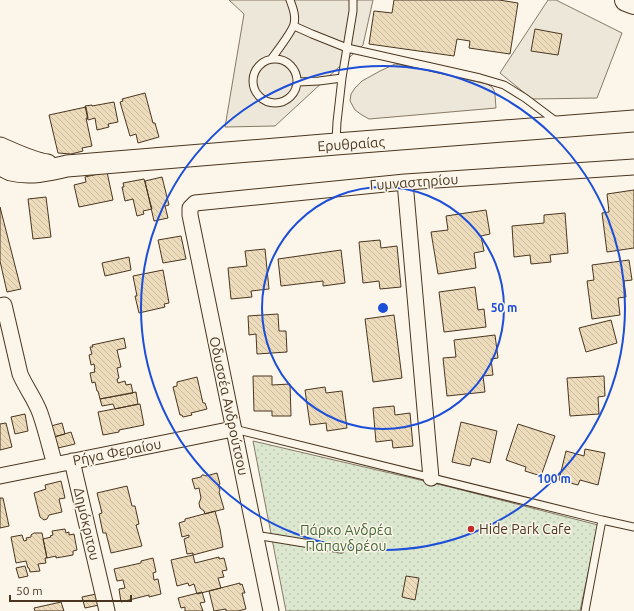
<svg xmlns="http://www.w3.org/2000/svg" width="634" height="611" font-family="Ubuntu,sans-serif">
<style>
.park{fill:url(#park-dots);stroke:#887966}
.parking{fill:#ede7d9;stroke:#887966}
.building{fill:url(#building-back-hatch);stroke:#4a3520}
.lines{fill:none;stroke-linecap:round;stroke-linejoin:round}
.lane-casing{stroke:#4a3520;stroke-width:9}
.street-casing{stroke:#4a3520;stroke-width:17}
.secondary-casing{stroke:#4a3520;stroke-width:23}
.highway-casing{stroke:#4a3520;stroke-width:24}
.lane{stroke:#fbf6e9;stroke-width:7}
.street{stroke:#fbf6e9;stroke-width:15}
.secondary{stroke:#fbf6e9;stroke-width:21}
.highway{stroke:#fbf6e9;stroke-width:22}
.ring{fill:none;stroke:#1d4ed8;stroke-width:2}
.poi-dot{fill:#c62828;stroke:#fbf6e9;stroke-width:1.5}
.labels{text-anchor:middle;dominant-baseline:central;stroke-width:3;stroke-linejoin:round;paint-order:stroke}
.street-label{font-size:14px;fill:#4a3520;stroke:#fbf6e9}
.poi-label{font-size:14px;fill:#4a3520;stroke:#fbf6e9;text-anchor:start}
.park-label{font-size:14px;fill:#436837;stroke:#fbf6e9}
.centre{fill:#1d4ed8;stroke:#fbf6e9;stroke-width:2}
.ring-label{font-size:12px;text-anchor:middle;font-weight:bold;fill:#1d4ed8;stroke:#fbf6e9;stroke-width:3;stroke-linejoin:round;paint-order:stroke}
</style>
<defs>
<pattern id="park-dots" width="8" height="8" patternUnits="userSpaceOnUse"><rect width="8" height="8" fill="#dce7d0"/><path d="M2 2h.1M6 6h.1" fill="none" stroke="#bec7b2" stroke-width="1.8" stroke-linecap="round"/></pattern>
<pattern id="building-back-hatch" width="6" height="6" patternUnits="userSpaceOnUse"><rect width="6" height="6" fill="#ecdcbc"/><path d="M-1 5l2 2M0 0l6 6M5-1l2 2" fill="none" stroke="#ccbda1"/></pattern>
</defs>
<rect width="100%" height="100%" fill="#fbf6e9"/>
<path class="park" d="M253 441 450 487 598 525 580 611H286Z"/>
<path class="parking" d="M229 0H373L363 45 275 126 225 127 244 14Z
M548 0H556L622 33 597 98 532 99 500 73Z
M395 64 412 67 487 84 492 87 494 90 495 95 496 108 369 119 362 115 355 110 350 101 351 94 355 88 362 81 380 71Z"/>
<path class="building" d="M394 0H499L518 3 510 54 469 48 470 41 457 39 454 56 369 44 374 11 392 13Z
M535 29 562 34 558 55 531 51Z
M145 93 153 123H155L159 137 138 143 136 134 130 136 120 102 123 101 122 99Z
M114 102 118 122 108 124 109 127 97 130 95 118 88 120 85 106 92 105V106Z
M86 107 88 118H86L92 146 82 148 83 151 71 154 58 153 49 115Z
M107 172 113 200 79 207 74 185 86 182 85 177Z
M162 177 169 205 165 206 168 218 154 221 145 181Z
M144 179 152 209 143 211 144 214 137 216 133 199 125 201 122 187H124L123 183Z
M634 190V248L607 252 602 213 609 212 607 194Z
M46 197 51 237 33 239 28 199Z
M0 207 21 289 7 292 0 261Z
M486 210 490 234 481 236 484 251 474 253 476 268 438 274 431 232 448 230 446 216Z
M565 213 568 253 550 255 551 262 531 264 530 255 514 257 512 226 544 223V215Z
M181 236 186 259 163 263 158 240Z
M380 240 381 248 397 246 401 287 380 289 379 281 363 283 359 242Z
M265 249 269 289 251 291 252 297 231 299 228 268 247 266 245 251Z
M341 250 345 283 323 286V281L281 286 278 259Z
M129 257 131 270 105 276 102 263Z
M629 260 632 280 624 281 626 297 618 298 620 315 592 319 587 281 594 280 592 265Z
M163 270 169 303 164 304 165 307 139 313 135 296H137L133 276Z
M475 287 478 310 484 309 486 327 444 332 439 292Z
M278 314 279 331H286L287 352 257 354 256 334 249 335 248 316Z
M394 315 402 378 373 382 365 319Z
M611 320 617 343 586 352 579 328Z
M495 335 498 358 491 359 493 375 483 376 485 392 447 396 443 358 456 357 454 340Z
M124 338 126 348 117 350 121 367 117 368 119 378 117 379 118 383 125 381 126 385 131 384 133 393 100 399 98 391H97L95 382 92 383 90 373 95 372 94 369H95L94 364 91 365 89 355 92 354 90 347H93L92 345Z
M253 376H272V385L290 384 291 416H272V411H254Z
M604 376 605 396 598 397 599 414 570 416 567 378Z
M197 377 203 403H205L207 409 191 413 192 415 183 417 182 415H180L173 387 177 386V382Z
M325 387 326 393 342 391 347 428 327 431 326 423 310 425 305 390Z
M136 392 138 404 115 409 113 404 102 406 100 399Z
M140 404 144 425 119 430V432L103 435 98 412Z
M394 406 395 415 410 413 413 446 393 448 392 440 376 442 373 408Z
M25 414 28 431 15 434 11 417Z
M461 422 497 431 490 463 472 458 470 466 452 462Z
M6 423 12 447 0 450V424Z
M62 423 65 434 54 437 51 426Z
M518 424 555 436 541 476 525 471 526 467 506 460Z
M71 432 75 444 58 448 54 437Z
M585 449 605 453 598 485 580 480 578 485 559 480 566 451 584 456Z
M217 473 220 484 218 485 220 490 219 492 224 509 205 514 204 511 200 508 199 503 201 498 199 488 195 489 192 479 201 477 202 475H204L206 476Z
M61 481 65 498 59 499 62 512 49 515 47 519 44 520 40 517 34 493 46 489 45 485Z
M127 486 132 506H135L139 524 136 525 142 546 111 553 106 533H103L99 514 102 513 97 493Z
M0 498H3L9 526 0 528Z
M215 511 220 529 223 547 193 555V553L187 554 184 539 189 537V535L182 537 179 523 185 521V519Z
M65 529 66 533 69 532V535L74 534 77 550 73 551V555L56 558V556L47 558 43 539 51 537 50 536 53 535 52 531Z
M34 533H42L47 558H45L46 563 38 564 40 571 30 572 29 568H28L26 561 16 563 11 537 22 535 24 541 27 540 26 538 31 537V535Z
M193 555 195 563 219 557V559L224 558 227 570 222 571 224 577 218 578 221 588 197 594 194 584 189 586 188 583 177 586 171 560Z
M153 558 156 572 153 573 154 580 158 579 161 594 149 597V595L121 602 119 589 125 588 123 580 117 581 114 569 141 563V561Z
M25 566 28 576 19 578 16 568Z
M406 576 419 578 415 600 402 597Z
M240 583V585L242 584 245 593H242L246 609 238 611H226V609L214 611 209 591Z
M202 592 205 602 200 603 203 611H185V607L181 608 178 598Z
M96 594 99 605 85 608 82 597Z
M61 602 64 611H35L34 608Z"/>
<g class="lines">
<defs>
<path id="lane" d="M294 26 312 34 347 48 480 78 504 85 525 98 557 122
M272 58C277 51 292 32 294 24 296 16 293 8 290 0
M253 81a22 22 0 1 1 44 0a22 22 0 1 1-44 0Z
M298 82 319 81 342 78
M336 142 337 122 342 78 353 11V0
M234 429 602 520 585 611
M602 520 634 527
M255 535 341 549"/>
<path id="street" d="M405 182 431 478
M0 306 4 305 20 374C26 388 35 399 40 413 46 430 50 448 55 465
M72 461 107 611
M0 476 233 429
M271 611 190 215V208L195 203 405 182 634 167"/>
<path id="secondary" d="M0 148C14 154 32 163 47 165
M0 165C4 166 8 169 11 170 30 175 50 170 67 166L336 144 634 121"/>
<path id="highway" d="M626 0 634 3"/>
</defs>
<use href="#lane" class="lane-casing"/>
<use href="#street" class="street-casing"/>
<use href="#secondary" class="secondary-casing"/>
<use href="#highway" class="highway-casing"/>
<use href="#lane" class="lane"/>
<use href="#street" class="street"/>
<use href="#secondary" class="secondary"/>
<use href="#highway" class="highway"/>
</g>
<g class="ring">
<circle cx="383" cy="308" r="121"/>
<circle cx="383" cy="308" r="242"/>
</g>
<circle class="poi-dot" cx="471" cy="529" r="4"/>
<g class="labels">
<g class="street-label">
<text transform="translate(351 144) rotate(-4)">Ερυθραίας</text>
<text transform="translate(414 182) rotate(-4)">Γυμναστηρίου</text>
<text transform="translate(229 406) rotate(78)">Οδυσσέα Ανδρούτσου</text>
<text transform="translate(117 452) rotate(-11)">Ρήγα Φεραίου</text>
<text transform="translate(87 524) rotate(77)">Δημόκριτου</text>
</g>
<g class="poi-label">
<text x="479" y="529">Hide Park Cafe</text>
</g>
<g class="park-label">
<text x="346" y="530">Πάρκο Ανδρέα<tspan x="346" dy="16">Παπανδρέου</tspan></text>
</g>
</g>
<circle cx="383" cy="308" r="6" class="centre"/>
<g class="ring-label">
<text x="504" y="312">50 m</text>
<text x="554" y="483">100 m</text>
</g>
<path d="M10 595v6h121v-6" fill="none" stroke="#4a3520" stroke-width="2"/>
<text x="16" y="595" font-size="12" fill="#4a3520" stroke="#fbf6e9" stroke-width="3" paint-order="stroke">50 m</text>
</svg>
